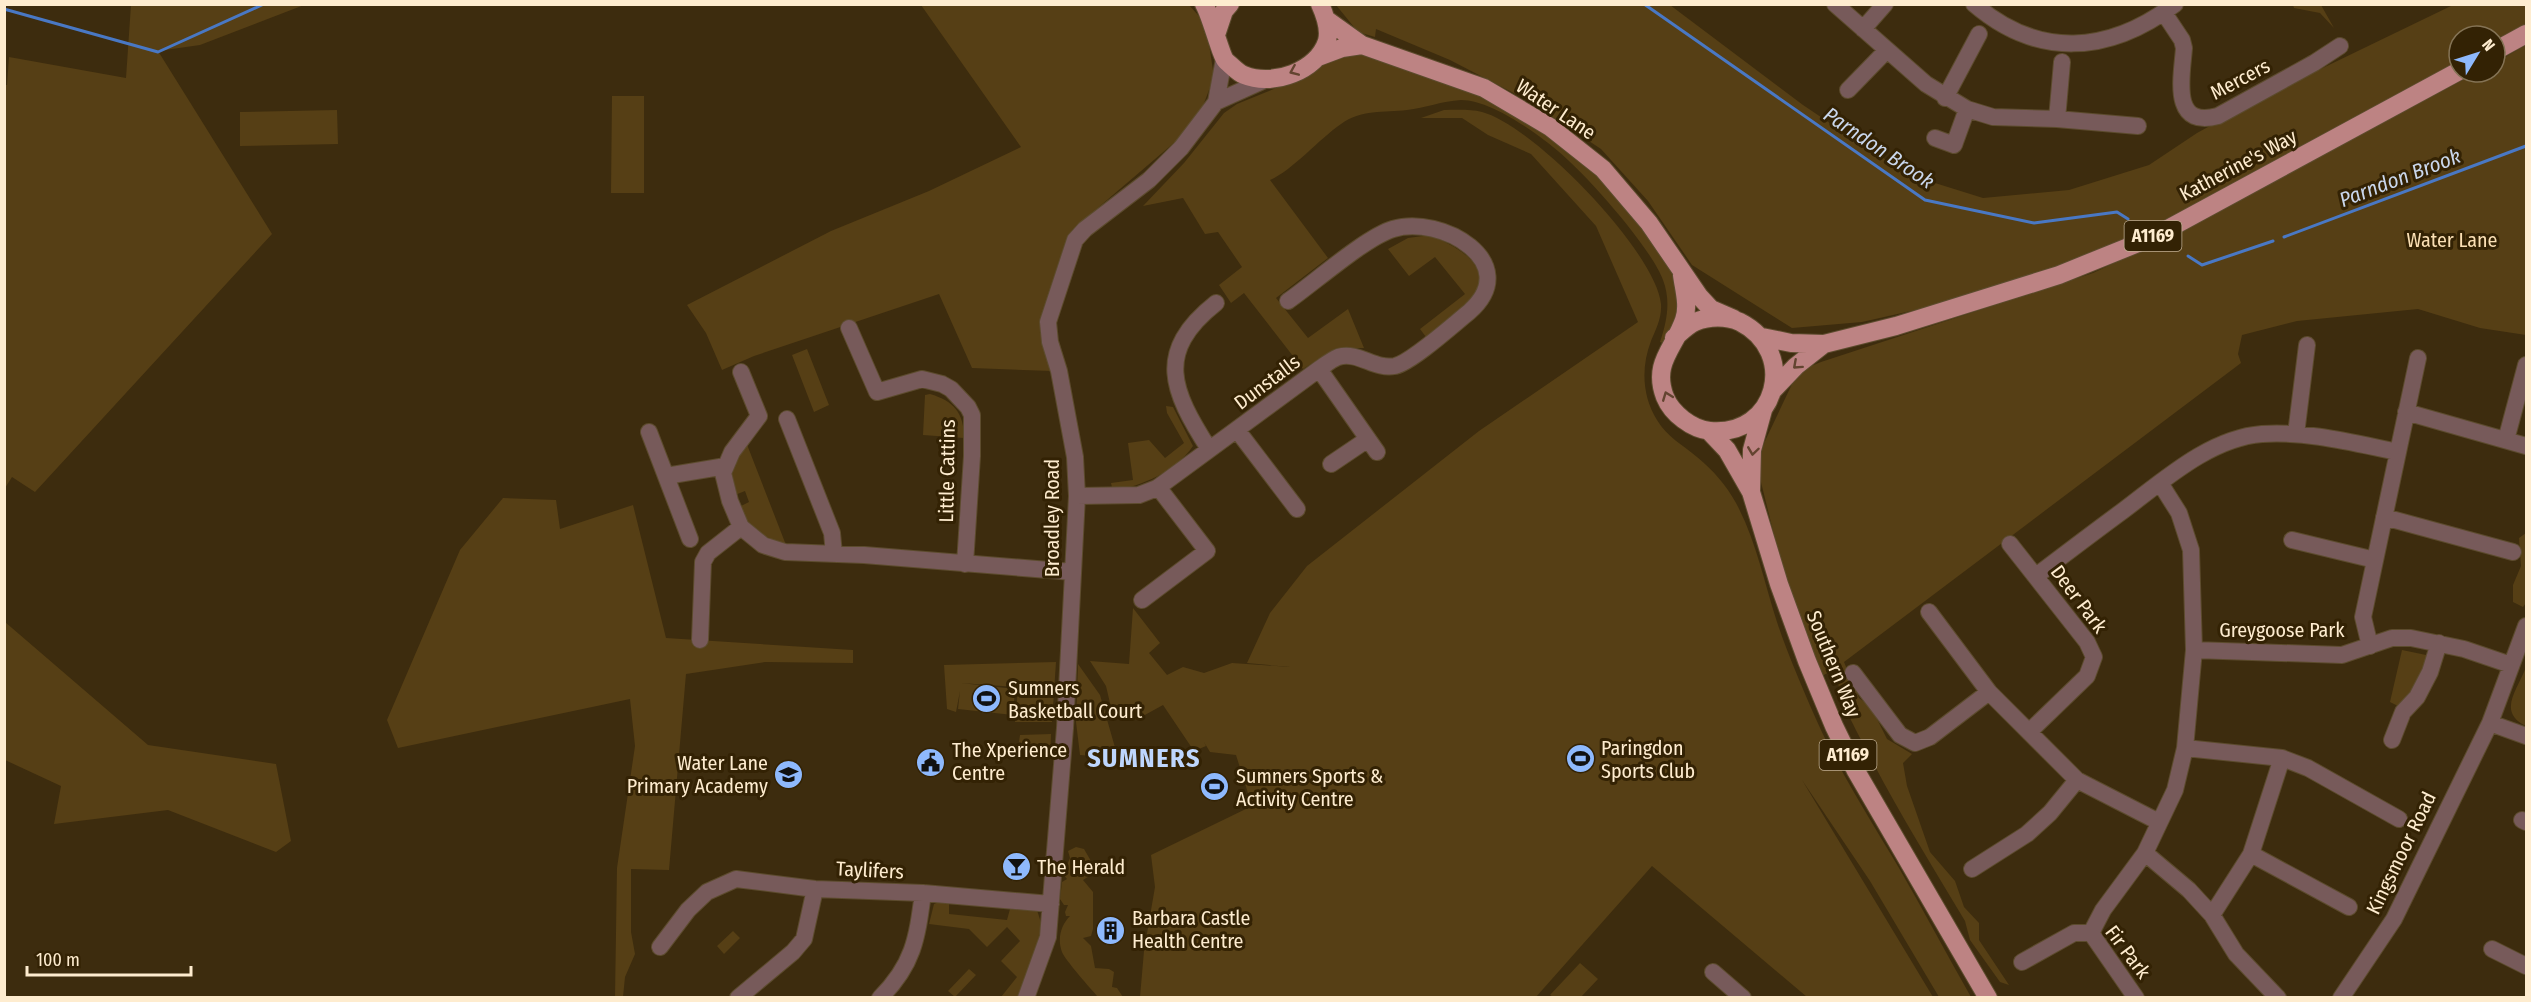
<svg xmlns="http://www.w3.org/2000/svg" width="2531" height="1002" font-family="'Fira Sans Condensed',sans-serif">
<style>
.green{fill:#563f15}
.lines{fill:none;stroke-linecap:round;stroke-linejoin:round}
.stream{stroke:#4978c4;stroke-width:3}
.minor-casing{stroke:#5c4b2d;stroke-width:18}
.major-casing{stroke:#5c4b2d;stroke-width:20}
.minor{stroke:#775a5a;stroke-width:16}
.major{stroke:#bd8383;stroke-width:18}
.oneway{stroke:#634430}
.labels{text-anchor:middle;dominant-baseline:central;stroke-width:6;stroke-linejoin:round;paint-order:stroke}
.shield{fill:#332204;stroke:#c1af92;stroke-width:1.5}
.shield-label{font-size:18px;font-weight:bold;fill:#feeccf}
.street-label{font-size:20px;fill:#feeccf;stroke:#332204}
.park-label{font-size:20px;fill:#fadfb4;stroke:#332204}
.poi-label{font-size:20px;fill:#feeccf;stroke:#332204;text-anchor:start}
.water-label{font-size:21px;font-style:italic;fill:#cad7ec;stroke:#332204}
.district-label{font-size:26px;font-weight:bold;letter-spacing:1.5px;fill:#bed6fd;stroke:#332204}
</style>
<rect width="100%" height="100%" fill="#3d2c0e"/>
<path class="green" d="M91 5H304L200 45 158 51 272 234 35 492 12 477 5 488 4 85H7L9 57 126 78 131 5Z
M921 5H1189L1206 24 1214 77 1196 124 1072 230 1045 321 1052 371 972 368 939 294 754 356 722 370 706 333 687 305 831 231 929 191 1021 147Z
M1336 5H1670L1803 105 1876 154 1919 178 1983 198 2069 190 2149 165 2197 133 2263 97 2453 5H2526V30L2495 46V36H2459V65L2224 198 2035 283 1862 322 1792 328 1692 265 1648 201 1601 149 1527 100 1450 60 1376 29 1375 37 1358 32Z
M2293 5H2321L2334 28 2320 13 2294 8Z
M2526 45V335L2480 328 2418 309 2297 321 2242 335 2238 354 2241 363 1844 662 1859 698 1871 707 1887 739 1912 754 1903 763 1907 786 1930 852 1955 881 1964 907 1979 923V940L2009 985 2000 982 1970 940 1965 921C1931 864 1896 808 1866 749 1853 724 1836 696 1837 668L1820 677 1782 567 1759 474V458L1765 441 1793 382 1806 368 1821 362 2093 273 2165 239 2478 72H2495V63Z
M1356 50 1483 94 1532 120 1609 183 1676 275 1678 318 1667 345 1660 342C1667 321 1671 301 1663 280 1651 247 1582 169 1553 147 1531 129 1489 100 1461 100 1442 101 1425 108 1407 110 1384 113 1361 109 1341 124 1319 139 1293 170 1270 180L1328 258 1276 298 1308 338 1348 309 1364 348H1336L1303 369 1244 293 1231 303 1219 285 1242 267 1218 232 1205 234 1183 198 1143 206 1184 163 1224 113 1237 104 1311 74 1326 60Z
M612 96H644V193H611Z
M337 110 338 144 240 146V112Z
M1444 110C1456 110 1470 109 1482 112 1533 125 1656 252 1661 304 1662 318 1656 329 1651 341 1641 367 1642 396 1657 420 1667 437 1683 445 1697 457 1713 470 1726 485 1736 503 1756 540 1764 582 1777 622 1788 655 1802 687 1816 719 1839 771 1870 819 1899 868 1924 911 1947 955 1971 997H1939L1870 881 1802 780 1933 997H1807L1652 866 1536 997H1140L1144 951 1155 887 1151 855 1252 806 1236 755 1210 752 1204 742 1206 746 1194 751 1163 705 1143 716H1113L1106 686 1090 661 1129 664 1133 608 1160 643 1149 653 1167 675 1183 667 1204 673 1232 663 1290 667 1247 663 1270 613 1307 566 1479 431 1638 322 1596 226 1531 154 1488 135 1462 118H1421Z
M1430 235C1452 245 1478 256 1482 283L1469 302 1426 337 1420 329 1465 294 1435 257 1409 276 1388 249 1408 238Z
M807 349 829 405 814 412 792 355Z
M930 394C954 401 964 413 964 438L923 435 925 395Z
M1166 406 1173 407 1193 446C1174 473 1144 484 1113 492L1111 483 1133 480 1128 443 1149 440 1165 458 1184 443 1167 413Z
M746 442 786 545 755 533 739 507 749 502 745 491 735 495 730 464Z
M503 498 556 500 560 529 633 505 666 638 853 650V663L765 662 686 674 669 870 631 869V932L635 954 625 977 623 997H615L617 868 635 746 630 699 398 748 387 720 460 550Z
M2526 533V603L2523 607 2513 602V585L2521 566 2519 538Z
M5 622 148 745 276 764 291 841 276 852 168 810 54 824 61 786 5 760Z
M2402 650 2431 656 2404 709 2390 702Z
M1056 662 1052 722H1015L1018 689 1016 687 961 683 1015 689 1013 715 958 709 960 691 956 712 947 709 944 665Z
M1078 664 1100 695 1118 758 1080 755 1076 722Z
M2526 667V726C2497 712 2517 691 2526 667Z
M1051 734 1050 759H1013L1014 754 1021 752 1022 743 1019 742 1020 735Z
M1076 847 1084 849 1095 868 1091 875 1083 880 1093 892V929L1091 936 1083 938 1091 946 1095 968 1109 969 1114 972 1112 987 1117 988 1123 997H1098C1091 989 1065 960 1062 952 1057 939 1061 925 1070 916H1066L1065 912 1068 905H1064L1060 899 1062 882 1067 879 1063 874 1070 858 1068 851Z
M941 901H949V914L1007 920 1010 909 1037 910 1042 926 1026 985 1020 997H1001L1017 977 1001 961 1020 941 1007 927 987 947 969 929 929 924 934 904Z
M733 931 740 938 724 954 717 946Z
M1580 963 1598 979 1581 997H1553L1550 995Z
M969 969 976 975 955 997 948 991Z"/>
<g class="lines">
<path class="stream" d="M1644 4 1925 200 2034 223 2117 212 2128 219
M4 9 158 52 264 4
M2284 237 2526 146
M2188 256 2202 265 2273 241"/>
<defs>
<path id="minor" d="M1835 4 1926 84 1967 109 1993 117 2057 119 2138 126
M1974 4C2038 59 2109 54 2175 4
M2164 13 2182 40 2184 48C2182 76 2170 129 2218 116L2314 63 2340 46
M1863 29 1885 4
M1848 90 1887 50
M1945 98 1979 34
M1216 102 1267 79
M2057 119 2062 62
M1935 138 1954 145 1967 109
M1288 301C1314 283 1366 237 1393 229 1441 214 1525 263 1469 312 1454 324 1412 362 1395 366 1374 370 1359 351 1338 357 1331 360 1325 365 1319 369
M849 328 877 392 922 379 942 384 951 389 968 407 972 415V456L965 564
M741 372 759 416 732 452 723 473 730 501 741 527 763 545 785 552 864 555 1073 572
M2406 412 2526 446
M787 419 832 533 834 554
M1237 430 1297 509
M649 432 690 539
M2296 434 2307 345
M2506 440 2526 365
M1209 449C1172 391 1154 352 1216 303
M1331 464 1368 439
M666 476 726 466
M1077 496 1139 495 1157 488 1319 369 1377 452
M2384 517 2513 552
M2292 540 2375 560
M2010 544 2087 642 2094 657 2087 676 2029 732
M2036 576C2065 554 2094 532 2124 510 2164 480 2210 438 2262 434 2308 431 2353 443 2398 452
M1142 600 1207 551 1158 487
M1929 612 1989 692 2077 780 2159 822
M700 640 703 562 708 553 741 527
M2370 646 2363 617 2418 358
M2194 650 2342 655 2392 638H2411L2464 649 2511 665
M1853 673 1900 735 1915 743 1930 737 1989 692
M2490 723 2526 736
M2392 740 2403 712 2417 697 2430 672 2439 643
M2185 748 2282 758 2308 768 2399 819
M2522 820 2526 822
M2145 853 2189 890 2212 915 2236 954 2278 998
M2251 854 2349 907
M1972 869 2027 834 2050 813 2077 780
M2212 915 2251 854 2282 758
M2091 933 2103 910 2145 853 2175 790 2185 748 2194 650 2191 550 2179 513 2160 483
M2091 933 2136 998
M660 947 688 910 707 892 736 879 815 889 923 893 1051 904
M2492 949 2526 966
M2022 962 2074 933H2091
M1713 972 1743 998
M738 998 793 952 804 939 815 889
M880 998C914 964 917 938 923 893
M1026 998 1048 937 1065 728 1077 496 1075 457 1059 371 1050 342 1048 322 1075 240 1085 229 1149 180 1181 148 1216 102 1224 59
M2341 998 2394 919 2490 723 2526 626"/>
<path id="major" d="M1204 4C1211 16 1221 56 1226 61 1231 65 1238 73 1244 75 1273 87 1317 71 1327 41 1330 29 1325 15 1320 4
M1327 20 1362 45 1484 88 1550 127 1603 169 1649 223 1699 296 1711 309 1734 319
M1217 32 1224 11 1230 4
M2495 51 2526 34
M1318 57 1342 48 1362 45
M1762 337 1791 343 1824 344 1896 326 2059 275 2153 237 2459 71
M1674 338C1680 333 1688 325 1695 322 1709 316 1727 316 1740 322 1799 352 1777 437 1710 431 1692 429 1672 414 1665 397 1652 363 1674 349 1684 320 1689 306 1684 290 1682 275
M1773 390 1796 366 1824 344
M1709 431 1727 450 1751 492 1779 584 1807 661 1834 726 1856 771 1988 998
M1751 491 1752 450 1763 410"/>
</defs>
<use href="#minor" class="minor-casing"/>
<use href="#major" class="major-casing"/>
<use href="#minor" class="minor"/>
<use href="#major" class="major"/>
</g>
<defs><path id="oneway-chevron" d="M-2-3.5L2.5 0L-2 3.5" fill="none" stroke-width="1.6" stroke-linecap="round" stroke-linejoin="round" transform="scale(1.5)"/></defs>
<g class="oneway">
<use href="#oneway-chevron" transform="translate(1294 71) rotate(157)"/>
<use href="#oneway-chevron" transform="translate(1797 365) rotate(138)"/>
<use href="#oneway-chevron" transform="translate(1667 396) rotate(-111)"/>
<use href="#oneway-chevron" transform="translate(1753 451) rotate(98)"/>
</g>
<defs>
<symbol id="stadium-disc" viewBox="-11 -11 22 22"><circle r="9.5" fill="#8eb9fd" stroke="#332204"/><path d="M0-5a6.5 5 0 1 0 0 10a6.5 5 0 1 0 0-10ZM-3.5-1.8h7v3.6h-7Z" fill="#111"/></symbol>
<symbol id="civic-disc" viewBox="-11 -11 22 22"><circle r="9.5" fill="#8eb9fd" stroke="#332204"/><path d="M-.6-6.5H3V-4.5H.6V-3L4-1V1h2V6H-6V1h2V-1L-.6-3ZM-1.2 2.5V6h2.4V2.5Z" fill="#111"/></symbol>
<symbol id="school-disc" viewBox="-11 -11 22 22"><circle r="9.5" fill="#8eb9fd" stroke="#332204"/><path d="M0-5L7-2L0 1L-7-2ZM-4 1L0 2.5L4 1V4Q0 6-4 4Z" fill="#111"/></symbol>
<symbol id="bar-disc" viewBox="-11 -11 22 22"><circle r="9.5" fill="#8eb9fd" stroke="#332204"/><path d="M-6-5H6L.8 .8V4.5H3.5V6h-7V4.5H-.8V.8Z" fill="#111"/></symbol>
<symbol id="building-disc" viewBox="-11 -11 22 22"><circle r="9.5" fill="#8eb9fd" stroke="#332204"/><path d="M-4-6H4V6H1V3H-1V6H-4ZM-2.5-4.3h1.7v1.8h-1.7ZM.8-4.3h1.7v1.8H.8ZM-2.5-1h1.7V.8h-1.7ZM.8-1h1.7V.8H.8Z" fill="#111"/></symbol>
</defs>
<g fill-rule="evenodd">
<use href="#stadium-disc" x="970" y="682" width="33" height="33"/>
<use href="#stadium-disc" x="1564" y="742" width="33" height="33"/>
<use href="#civic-disc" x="914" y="746" width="33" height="33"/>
<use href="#school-disc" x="772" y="758" width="33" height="33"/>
<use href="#stadium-disc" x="1198" y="770" width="33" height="33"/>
<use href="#bar-disc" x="1000" y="850" width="33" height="33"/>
<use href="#building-disc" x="1094" y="914" width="33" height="33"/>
</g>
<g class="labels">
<g class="shield">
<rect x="2124.5" y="221" width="57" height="30" rx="4.5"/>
<rect x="1819.5" y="740" width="57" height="30" rx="4.5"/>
</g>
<g class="shield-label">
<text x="2153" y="236">A1169</text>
<text x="1848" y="755">A1169</text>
</g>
<g class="street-label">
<text transform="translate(2240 79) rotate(-28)">Mercers</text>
<text transform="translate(1556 109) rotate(34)">Water Lane</text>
<text transform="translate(2238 165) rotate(-28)">Katherine's Way</text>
<text transform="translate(1267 382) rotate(-37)">Dunstalls</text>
<text transform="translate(947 471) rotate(-89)">Little Cattins</text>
<text transform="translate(1052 518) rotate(-90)">Broadley Road</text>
<text transform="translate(2079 599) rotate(53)">Deer Park</text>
<text x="2282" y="630">Greygoose Park</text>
<text transform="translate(1834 664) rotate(68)">Southern Way</text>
<text transform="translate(2401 853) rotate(-64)">Kingsmoor Road</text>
<text transform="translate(870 870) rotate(3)">Taylifers</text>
<text transform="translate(2128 952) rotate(53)">Fir Park</text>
</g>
<g class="park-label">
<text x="2452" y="240">Water Lane</text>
</g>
<g class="poi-label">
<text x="1008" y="688">Sumners<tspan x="1008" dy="23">Basketball Court</tspan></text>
<text x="1601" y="748">Paringdon<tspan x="1601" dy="23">Sports Club</tspan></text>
<text x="952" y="750">The Xperience<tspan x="952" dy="23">Centre</tspan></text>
<text x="768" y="763" text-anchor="end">Water Lane<tspan x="768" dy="23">Primary Academy</tspan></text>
<text x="1236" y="776">Sumners Sports &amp;<tspan x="1236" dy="23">Activity Centre</tspan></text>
<text x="1037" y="867">The Herald</text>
<text x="1132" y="918">Barbara Castle<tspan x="1132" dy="23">Health Centre</tspan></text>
</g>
<g class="water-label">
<text transform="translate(1879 148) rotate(34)">Parndon Brook</text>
<text transform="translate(2400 178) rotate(-21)">Parndon Brook</text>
</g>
<g class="district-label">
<text x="1144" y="758">SUMNERS</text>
</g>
</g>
<rect width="2531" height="1002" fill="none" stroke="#feeccf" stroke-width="12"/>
<g transform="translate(2477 54) rotate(52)"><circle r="28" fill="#332204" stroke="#847355" stroke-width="1.5"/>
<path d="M0-4.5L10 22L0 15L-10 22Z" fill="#8eb9fd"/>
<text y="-9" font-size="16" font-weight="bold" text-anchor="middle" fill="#feeccf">N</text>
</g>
<path d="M27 966v9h164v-9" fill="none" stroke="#feeccf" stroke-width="3"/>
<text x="36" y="966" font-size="18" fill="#feeccf" stroke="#332204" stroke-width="4.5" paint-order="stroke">100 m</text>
</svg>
